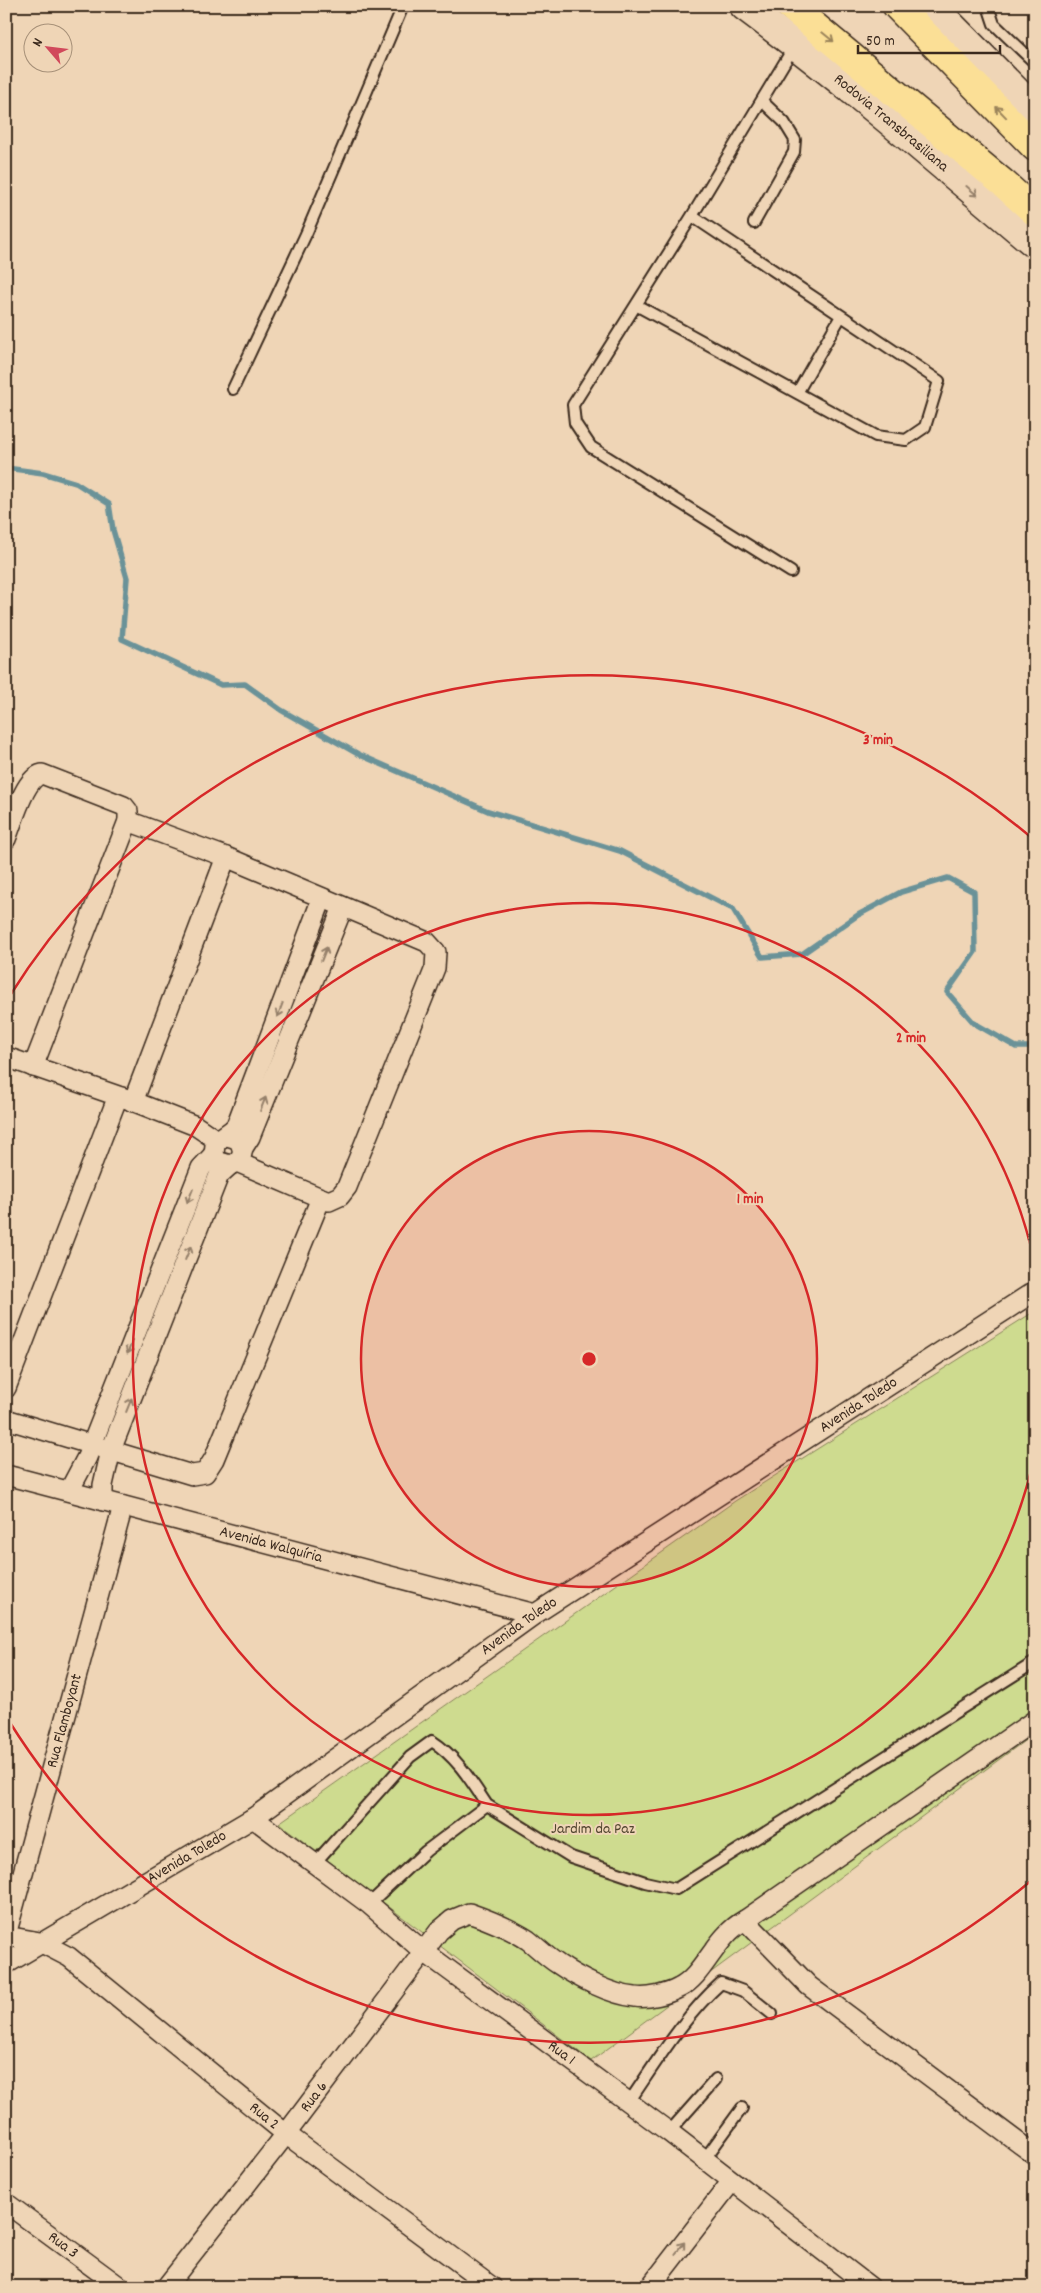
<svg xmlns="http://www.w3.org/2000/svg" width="1041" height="2293" font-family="Dekko,sans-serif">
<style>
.green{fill:#cedb8f;stroke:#848256}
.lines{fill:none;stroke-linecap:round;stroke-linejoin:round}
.stream{stroke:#6a9298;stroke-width:5.5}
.service-casing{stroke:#3b2a1e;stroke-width:14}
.minor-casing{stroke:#3b2a1e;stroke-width:22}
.secondary-casing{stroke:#3b2a1e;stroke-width:31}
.motorway-casing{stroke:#3b2a1e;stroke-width:31}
.service{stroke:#efd5b6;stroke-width:10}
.minor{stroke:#efd5b6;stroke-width:19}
.secondary{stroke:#efd5b6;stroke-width:28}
.motorway{stroke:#fbdf96;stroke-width:28}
.oneway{stroke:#9b845a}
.oneway2{stroke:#95806a}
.ring{fill:none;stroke:#d62828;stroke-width:2.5}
.labels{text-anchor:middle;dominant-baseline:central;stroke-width:4;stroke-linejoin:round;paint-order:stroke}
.street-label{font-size:16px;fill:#3b2a1e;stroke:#efd5b6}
.park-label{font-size:16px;fill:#51452f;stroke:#efd5b6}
.centre{fill:#d62828;stroke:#efd5b6;stroke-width:2.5}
.ring-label{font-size:15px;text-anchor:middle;font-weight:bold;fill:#d62828;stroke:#efd5b6;stroke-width:4;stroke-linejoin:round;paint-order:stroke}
</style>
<rect width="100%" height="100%" fill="#efd5b6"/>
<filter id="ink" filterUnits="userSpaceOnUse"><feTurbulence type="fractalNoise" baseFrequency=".02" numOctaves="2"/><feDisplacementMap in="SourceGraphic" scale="10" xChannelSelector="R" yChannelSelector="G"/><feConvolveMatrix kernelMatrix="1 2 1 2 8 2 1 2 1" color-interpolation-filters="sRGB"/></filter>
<g filter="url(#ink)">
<path class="green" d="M1035 1311V1733L591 2061 279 1823 735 1501Z"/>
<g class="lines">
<path class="stream" d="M6 468 43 473 76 483 109 504 113 530 127 578 122 639 221 685 245 684 281 710 358 754 488 811 620 851 733 909 762 957 802 954 858 915 901 892 948 878 974 892 975 952 947 992 974 1023 1016 1047H1035"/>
<defs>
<path id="service" d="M988 6 994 24 1035 63
M754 223 794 152 795 140 784 122 762 101
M636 305 876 436 906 440 925 427 939 381 692 216
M233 389 306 234 403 6
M797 393 841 316
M791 572 591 447 575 423 573 405 692 216 795 45
M314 1864 410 1757 432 1741C457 1757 471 1781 487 1805
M369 1904 426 1851 487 1805 571 1857 645 1882 676 1889 1035 1662
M629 2102C657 2061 684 2016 721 1983L743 1991 772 2014
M669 2132 716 2079
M704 2160 742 2108"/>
<g id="minor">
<path d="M6 839C13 822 24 778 42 774L124 806 128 811V821L33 1067"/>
<path d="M6 1057 118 1096 6 1388"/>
<path d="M122 1097 196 1126 218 1141"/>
<path d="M133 1102 226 857"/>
<path d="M227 1136 237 1139C246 1149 243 1161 230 1165L217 1161 214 1154 215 1145C220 1136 228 1135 236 1126L322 898"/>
<path d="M243 1148 250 1137 343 907"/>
<path d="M237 1162 321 1198"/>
<path d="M6 1419 192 1475 205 1473 214 1459 321 1198 329 1201 340 1196 347 1187 435 968 436 952 427 942 226 857 128 821"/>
<path id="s1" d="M6 1475 535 1614"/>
<path d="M69 1491 87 1457 201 1168 214 1154"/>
<path d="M103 1501V1485L111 1450 219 1175 230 1165"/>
<path id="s2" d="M253 1818 369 1904 423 1951 669 2132 870 2287"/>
<path d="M745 1920 1035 1720"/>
<path id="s3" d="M6 1935 123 1506"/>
<path id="s4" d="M6 1936 40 1942 69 1957 286 2134 492 2287"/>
<path id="s5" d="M6 1964 253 1818 535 1614 1035 1291"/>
<path id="s6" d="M6 2203 120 2287"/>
<path id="s7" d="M166 2287 286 2134 439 1931 452 1920 469 1913C489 1920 510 1928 528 1940 538 1948 547 1957 558 1964 577 1977 611 1995 635 1997 648 1999 668 1994 679 1988 705 1975 714 1937 745 1920L809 1986 1035 2155"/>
<path d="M650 2287 732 2181"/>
</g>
<g id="secondary">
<path id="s8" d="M744 6C845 81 939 163 1035 244"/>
<path d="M932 6 1035 110"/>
</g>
<path id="motorway" d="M790 6 1004 184 1035 212
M897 6 1035 147"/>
</defs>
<use href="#service" class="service-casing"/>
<use href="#minor" class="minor-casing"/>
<use href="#secondary" class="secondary-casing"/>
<use href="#motorway" class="motorway-casing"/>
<use href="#service" class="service"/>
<use href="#minor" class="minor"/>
<use href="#secondary" class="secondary"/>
<use href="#motorway" class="motorway"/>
</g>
<defs><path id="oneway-shaft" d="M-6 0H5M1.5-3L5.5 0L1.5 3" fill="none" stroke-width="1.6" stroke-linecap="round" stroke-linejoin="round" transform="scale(1.25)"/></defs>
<g class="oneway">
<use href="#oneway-shaft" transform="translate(828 37) rotate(39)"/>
<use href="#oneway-shaft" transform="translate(1001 112) rotate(-134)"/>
</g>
<g class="oneway2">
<use href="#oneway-shaft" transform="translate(972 191) rotate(41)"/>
<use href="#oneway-shaft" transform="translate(324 954) rotate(-68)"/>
<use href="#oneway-shaft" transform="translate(280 1010) rotate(111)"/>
<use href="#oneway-shaft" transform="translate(263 1104) rotate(-68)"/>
<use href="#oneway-shaft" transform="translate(190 1196) rotate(112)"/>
<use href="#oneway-shaft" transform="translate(188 1253) rotate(-68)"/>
<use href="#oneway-shaft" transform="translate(130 1347) rotate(112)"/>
<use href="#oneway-shaft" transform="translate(129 1405) rotate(-68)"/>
<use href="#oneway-shaft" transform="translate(680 2248) rotate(-52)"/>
</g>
</g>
<circle cx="589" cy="1359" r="228" fill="#d62828" fill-opacity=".12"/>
<g class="ring">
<circle cx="589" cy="1359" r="228"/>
<path d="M1034 1458A456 456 0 1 1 1034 1260"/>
<path d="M1033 1879A684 684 0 0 1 9 1721M9 997A684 684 0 0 1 1033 839"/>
</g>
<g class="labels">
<g class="street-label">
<text stroke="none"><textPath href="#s8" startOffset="188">Rodovia Transbrasiliana</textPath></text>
<text stroke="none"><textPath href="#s5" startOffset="1020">Avenida Toledo</textPath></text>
<text stroke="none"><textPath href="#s1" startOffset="274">Avenida Walquíria</textPath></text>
<text stroke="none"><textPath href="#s5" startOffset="615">Avenida Toledo</textPath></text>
<text stroke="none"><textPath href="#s3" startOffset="222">Rua Flamboyant</textPath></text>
<text stroke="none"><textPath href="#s5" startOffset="210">Avenida Toledo</textPath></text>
<text stroke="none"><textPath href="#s2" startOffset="388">Rua 1</textPath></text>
<text stroke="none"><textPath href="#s7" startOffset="241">Rua 6</textPath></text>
<text stroke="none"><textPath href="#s4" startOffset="319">Rua 2</textPath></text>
<text stroke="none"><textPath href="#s6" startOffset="71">Rua 3</textPath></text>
</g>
<g class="park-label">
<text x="593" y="1829">Jardim da Paz</text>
</g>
</g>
<circle cx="589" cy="1359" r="8" class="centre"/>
<g class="ring-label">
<text x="878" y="744">3 min</text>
<text x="911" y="1042">2 min</text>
<text x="750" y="1203">1 min</text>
</g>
<rect width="1041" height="2293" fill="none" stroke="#efd5b6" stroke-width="25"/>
<rect x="12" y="12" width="1016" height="2268" fill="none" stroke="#3b2a1e" stroke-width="2" filter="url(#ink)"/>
<g transform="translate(48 48) rotate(298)"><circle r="24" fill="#efd5b6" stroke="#a79179"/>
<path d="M0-4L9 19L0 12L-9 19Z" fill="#d1495b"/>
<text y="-8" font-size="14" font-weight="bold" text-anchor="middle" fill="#3b2a1e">N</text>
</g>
<path d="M858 45v8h142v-8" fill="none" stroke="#3b2a1e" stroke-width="2.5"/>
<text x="866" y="45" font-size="15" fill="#3b2a1e" stroke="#efd5b6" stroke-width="4" paint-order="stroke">50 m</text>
</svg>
